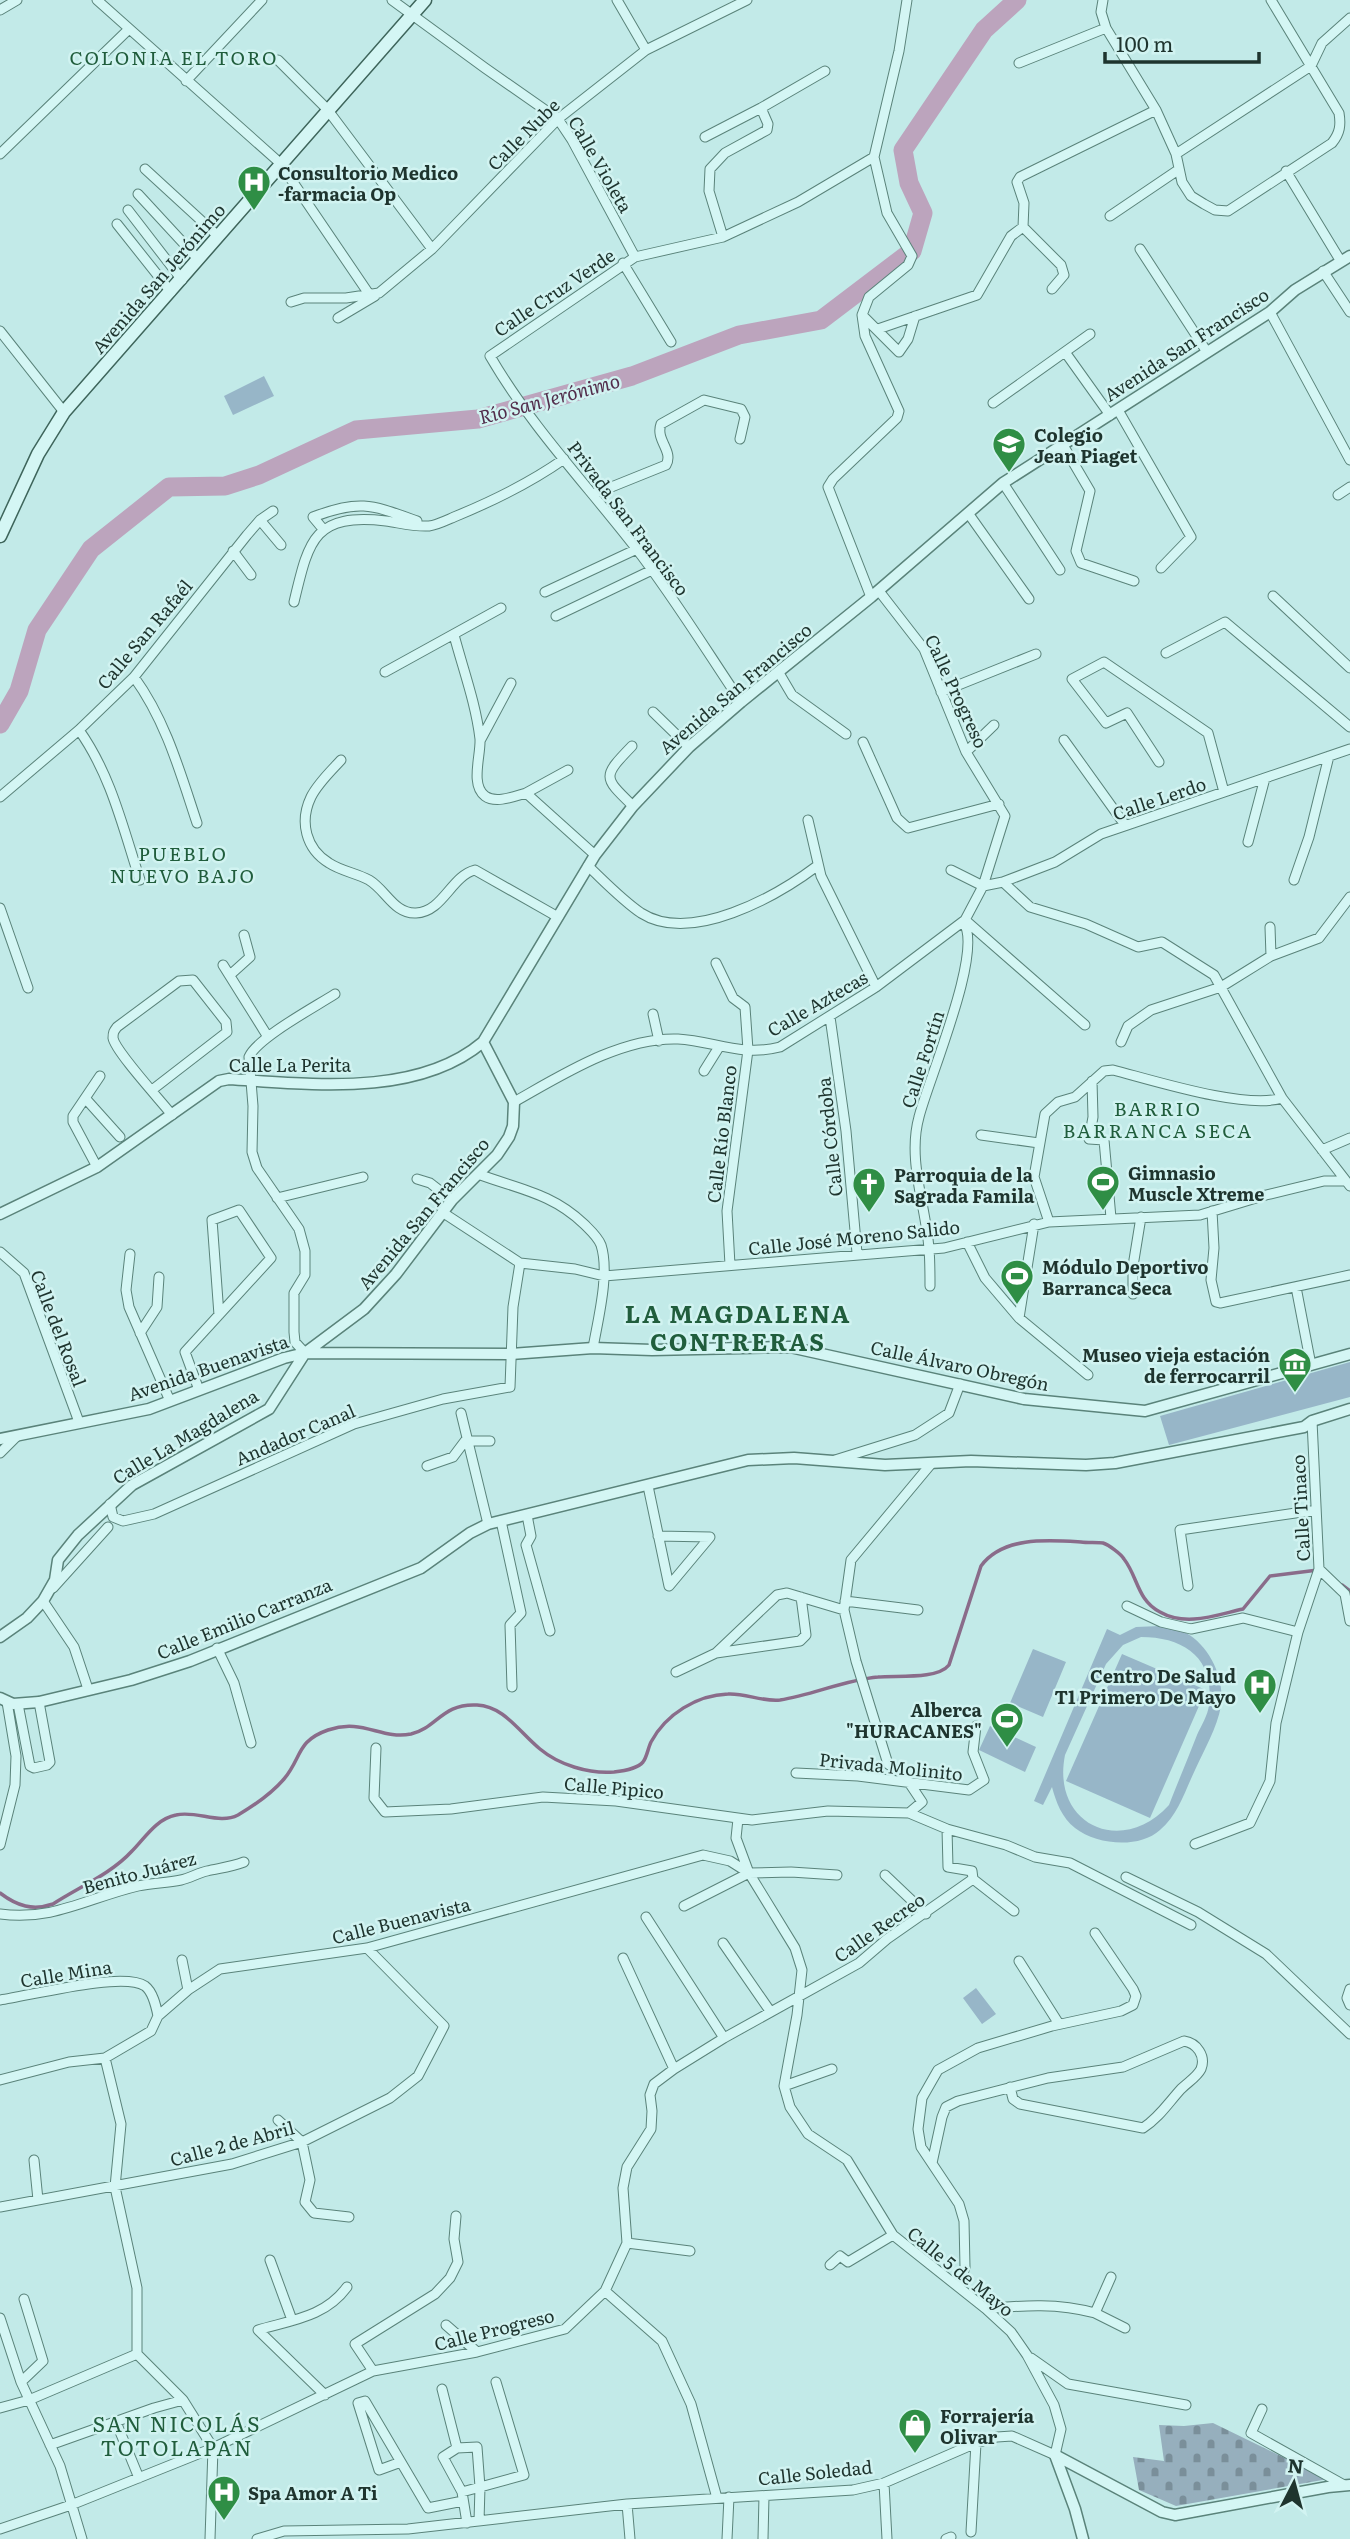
<svg xmlns="http://www.w3.org/2000/svg" width="1350" height="2539" font-family="Literata,serif">
<style>
.cemetery{fill:url(#cemetery-stones)}
.green{fill:#97b6c8;fill-rule:evenodd}
.lines{fill:none;stroke-linecap:round;stroke-linejoin:round}
.stream{stroke:#8a6c8a;stroke-width:3.5}
.river{stroke:#bca4bd;stroke-width:19}
.minor-casing{stroke:#5a837a;stroke-width:11}
.tertiary-casing{stroke:#5a837a;stroke-width:13}
.secondary-casing{stroke:#3e655b;stroke-width:15}
.minor{stroke:#d4f6f4;stroke-width:9}
.tertiary{stroke:#d4f6f4;stroke-width:10}
.secondary{stroke:#d4f6f4;stroke-width:12}
.labels{text-anchor:middle;dominant-baseline:central;stroke-width:5;stroke-linejoin:round;paint-order:stroke}
.street-label{font-size:18px;fill:#1e342e;stroke:#d1f3f1}
.poi-label{font-size:18px;font-weight:bold;fill:#1e342e;stroke:#d1f3f1;text-anchor:start}
.neighbourhood-label{font-size:19px;letter-spacing:2px;fill:#205d3c;stroke:#d1f3f1}
.water-label{font-size:19px;font-style:italic;fill:#532e4c;stroke:#d1f3f1}
.quarter-label{font-size:21px;letter-spacing:2px;fill:#205d3c;stroke:#d1f3f1}
.district-label{font-size:24px;font-weight:bold;letter-spacing:2px;fill:#205d3c;stroke:#d1f3f1}
</style>
<defs>
<pattern id="cemetery-stones" width="16" height="16" patternUnits="userSpaceOnUse" patternTransform="scale(1.75)"><rect width="16" height="16" fill="#96afbd"/><path d="M2 7V4a2 2 0 0 1 4 0v3zM10 15v-3a2 2 0 0 1 4 0v3z" fill="#7a8f9a"/></pattern>
</defs>
<rect width="100%" height="100%" fill="#c2eae8"/>
<path class="cemetery" d="M1213 2423 1328 2479 1176 2506 1139 2490 1133 2457 1164 2461 1159 2425 1184 2426Z"/>
<path class="green" d="M264 376 274 396 233 415 224 396Z
M1350 1362V1397L1169 1445 1160 1416Z
M1160 1626C1168 1628 1179 1629 1186 1633 1210 1646 1225 1679 1221 1706 1217 1728 1204 1750 1195 1770 1185 1791 1178 1815 1160 1830 1139 1849 1097 1845 1075 1828 1062 1818 1056 1802 1052 1787L1043 1805 1034 1801 1107 1629 1120 1635 1136 1627ZM1141 1637C1184 1637 1215 1658 1209 1705 1208 1715 1201 1726 1197 1735 1188 1758 1178 1782 1169 1805 1122 1857 1051 1825 1065 1755L1106 1664 1123 1645Z
M1033 1649 1066 1662 1043 1717 1010 1703Z
M1122 1654 1206 1690 1150 1818 1066 1781Z
M990 1726 1036 1747 1025 1772 979 1750Z
M976 1988 996 2014 982 2024 963 1998Z"/>
<g class="lines">
<path class="stream" d="M1342 1585 1350 1591
M0 1893C17 1906 33 1911 53 1904 79 1887 111 1874 132 1851 145 1838 156 1819 176 1815 197 1810 219 1825 238 1815 255 1805 271 1794 284 1779 302 1758 296 1741 328 1730 363 1718 381 1740 411 1734 437 1728 442 1703 477 1705 504 1706 520 1733 540 1749 559 1765 589 1774 614 1772 623 1771 637 1769 643 1762 647 1757 648 1748 651 1742 666 1714 697 1695 728 1694 745 1693 763 1702 780 1700 813 1695 844 1680 878 1677 896 1675 937 1680 949 1665L981 1566C1003 1536 1049 1540 1081 1542 1088 1543 1097 1542 1103 1543 1109 1545 1121 1554 1124 1559 1138 1577 1137 1600 1160 1612 1186 1627 1216 1615 1243 1609L1270 1576 1318 1570"/>
<path class="river" d="M0 724 19 691 37 630 91 549 169 487 225 486 259 475 356 430 478 419 632 376 739 335 821 320 912 251 923 213 909 183 903 150 984 30 1017 0"/>
<defs>
<path id="minor" d="M97 0 280 163 371 297
M392 0 485 68 558 119 572 140 635 257
M617 0 646 50
M1103 0 1101 12 1106 28 1156 110 1176 154 1182 182 1191 196 1204 204 1215 210 1228 211 1332 143C1340 133 1341 125 1339 113L1271 0
M0 10 17 0
M278 60 327 109 432 249
M1019 63 1106 28
M186 81 262 0
M705 137 761 108 825 71
M0 154 129 29
M1176 154 1311 66 1322 43 1350 18
M145 169 218 236
M1286 171 1340 260
M138 194 198 259
M128 210 182 280
M1110 216 1178 170
M117 224 171 292
M723 237 709 191 710 169 725 153 767 130 768 124 761 108
M1140 249 1207 352
M623 263 671 342
M1323 271 1350 312
M1052 289 1064 275 1061 265 1023 227 1024 203 1017 182 1020 177 1156 110
M291 302 304 298H346L379 293 432 249 558 119 646 50 747 0
M1270 312 1350 460
M862 315 899 352 908 339 915 316
M338 318 375 296
M878 329 977 295 1011 236 1023 227
M0 331 64 412
M1065 352 1110 415
M993 403 1090 334
M1118 410 1191 537 1161 568
M1063 445 1090 491 1076 551 1081 563 1134 581
M1003 483 1060 570
M594 494 666 465C674 451 655 440 661 424L704 400 741 409 745 417 740 439
M1338 495 1350 487
M968 513 1029 599
M260 520 281 545
M323 529 313 517C360 499 372 505 417 521
M233 551 251 575
M545 592 637 549
M1273 596 1350 668
M871 597 828 487 833 479 897 418 899 411 865 336 862 315 869 297 908 265 912 256 887 213 874 157 899 51 907 0
M294 602C309 539 314 513 386 521 400 523 415 527 429 526 437 525 447 520 454 517 493 501 530 483 564 459
M556 616 652 570
M454 635C463 669 476 704 480 739 481 755 470 785 485 796 496 804 515 796 526 793L595 855
M1166 653 1225 622 1350 727
M385 672 501 608
M779 673 792 695 846 734
M134 677C166 721 180 772 197 823
M941 692 1036 654
M741 702C706 650 673 596 635 547 586 484 530 425 490 356L635 257 723 237 798 202 874 157
M653 712 689 747
M79 730C111 775 123 828 140 880
M1064 740 1125 825
M480 741 511 683
M863 742 897 818 908 828 999 804
M632 746C602 777 603 777 633 806
M966 752 994 725
M341 760C331 771 318 783 311 797 299 822 306 849 329 863 341 871 356 873 369 880 386 890 394 914 416 913 443 912 451 876 475 870L558 917
M1159 762 1127 713 1106 723 1072 679 1104 662 1208 733 1224 792
M526 793 568 770
M0 797 79 730 134 677 247 535 260 520 273 511
M808 820 821 876 876 987
M1248 842 1265 778
M588 866C605 882 622 900 641 913 691 945 777 896 817 866
M951 870 983 886
M1294 880 1309 837 1329 756
M1003 882 1030 907 1086 924 1138 947 1162 942 1214 975 1282 1098 1350 1186
M983 886 1003 882 1055 862 1101 834 1350 749
M0 908 28 988
M965 920 1085 1025
M1270 927 1271 956
M716 963 733 998 745 1007 748 1050 727 1211 730 1265
M223 965 268 1037
M230 975 250 957 244 935
M653 1014 659 1041
M830 1017 846 1131 857 1253
M1121 1042 1128 1026 1151 1010 1221 987 1271 956 1319 938 1350 897
M704 1071 719 1047
M1092 1081 1093 1117 1089 1139 1104 1140 1111 1218
M152 1090 227 1032 226 1022 193 980 179 981 117 1027C114 1031 113 1032 113 1038 115 1051 162 1102 172 1115
M85 1098 120 1137
M514 1102C562 1075 621 1037 678 1039 714 1041 741 1057 780 1047L876 987 965 920 983 886 1005 816 966 752 924 649 879 591
M981 1135 1039 1143
M1322 1150 1350 1138
M97 1167 73 1122V1116L100 1076
M478 1174C518 1189 552 1193 584 1224 590 1230 598 1237 601 1245 610 1273 598 1319 593 1348
M417 1179 430 1183 452 1200
M277 1198 363 1177
M1212 1211 1214 1248 1211 1280 1216 1302 1220 1303 1350 1275
M442 1212 520 1263 575 1269 604 1276 944 1248 1049 1222 1200 1215 1266 1195 1324 1181H1346
M1049 1222 1034 1177 1045 1114 1058 1102 1075 1097 1104 1071 1113 1070C1152 1080 1246 1110 1282 1098
M967 1242 985 1278 1019 1318 1088 1375
M0 1252 24 1273 79 1422
M130 1254 126 1290 129 1307 170 1401
M930 1286C930 1274 930 1261 929 1249 926 1206 907 1160 919 1117 927 1083 985 949 963 922
M1296 1287 1311 1365
M1133 1294V1266L1141 1217
M1019 1318 1034 1224
M140 1333 157 1307 159 1277
M305 1353 295 1342 294 1332V1293L305 1275V1251L299 1229 257 1168 252 1152 253 1106 249 1057C257 1038 315 1007 335 994
M199 1390 185 1352 271 1258 239 1210 212 1220 219 1315
M461 1413 488 1524
M0 1453 17 1436
M835 1460 915 1435 949 1413 960 1384
M427 1466 453 1457 465 1441H490
M648 1486 669 1586
M110 1504 113 1517 123 1521 154 1514 354 1424 443 1399 510 1387 513 1307 520 1263
M527 1515 531 1536 526 1545 550 1631
M501 1521 521 1613 510 1625 512 1687
M658 1536 710 1537 669 1586
M1319 1569 1345 1594 1350 1621
M1188 1586 1180 1530 1316 1510
M53 1588 108 1527
M43 1601 74 1647 88 1689
M845 1601 918 1610
M1127 1606 1161 1622 1191 1629 1243 1618 1298 1632
M217 1648 234 1683 251 1743
M716 1653 800 1641 806 1635 801 1597
M676 1672 716 1653 777 1595 787 1593 844 1610
M18 1704 30 1766 34 1768 47 1765 50 1762 39 1702
M376 1748 374 1798 385 1812 451 1809 543 1797 616 1801 752 1820 828 1811 909 1813 947 1829 1006 1845 1035 1857 1070 1863 1191 1925
M796 1773 858 1776 969 1790 984 1780 973 1752 976 1726
M909 1813 922 1802 904 1775 888 1764 856 1661 844 1610 851 1560 931 1464
M947 1829 948 1867 972 1871 973 1879 1014 1911
M1195 1844 1250 1823 1270 1781 1276 1723 1298 1632 1319 1569 1312 1421
M0 1845 15 1785 16 1756 7 1702
M885 1875 926 1914
M1126 1877 1198 1912 1266 1954 1350 2034
M684 1906 749 1873 791 1872 837 1875
M0 1914C54 1921 87 1898 138 1886 152 1883 167 1883 181 1880 190 1878 198 1873 207 1871 220 1868 231 1867 244 1862
M646 1917 724 2038
M723 1943 770 2011
M623 1958 674 2069
M182 1960 188 1990
M1019 1961 1059 2024
M1350 1989 1347 1998 1350 2005
M0 2000C29 1996 123 1971 145 1986 153 1992 156 2006 158 2016
M105 2058 121 2124 115 2187 137 2288V2354L183 2400 213 2448 210 2539
M0 2080 69 2062 105 2058 151 2031 158 2016 188 1990 220 1969 367 1948 703 1855 730 1861 749 1873
M784 2086 832 2069
M278 2120 302 2142 310 2180 305 2202 314 2213 349 2217
M34 2160 38 2200
M932 2163 942 2117 946 2107 958 2101 1048 2078 1123 2067 1184 2041C1197 2043 1206 2056 1201 2069 1197 2077 1188 2082 1181 2089 1169 2102 1159 2118 1143 2128L1020 2104 1013 2099 1010 2087
M0 2207 232 2164 302 2142 390 2098 418 2076 444 2026 367 1948
M627 2243 690 2251
M270 2260 292 2320
M830 2265 840 2256 848 2262 893 2235
M959 2287 965 2267 964 2221 959 2204 921 2147 918 2129 922 2098 938 2070 978 2048 1052 2026 1121 2011 1133 2005 1136 1996 1133 1989 1095 1933
M605 2291 662 2341 691 2404 717 2498
M986 2309C1024 2305 1058 2303 1095 2313L1111 2277
M1095 2313 1125 2328
M0 2318 21 2382 60 2466 82 2539
M446 2325 477 2352
M1031 2358 1068 2384 1186 2405
M373 2371 355 2344 435 2294 450 2278 458 2262 454 2239 456 2216
M21 2382 43 2361 24 2299
M442 2389 457 2448
M325 2395 258 2330C292 2320 325 2317 347 2287
M0 2408 29 2400 137 2354
M1262 2409 1251 2433 1344 2485
M116 2422 139 2478
M50 2445 154 2408 183 2400
M401 2462 379 2470 358 2403 365 2401 428 2508 463 2501
M884 2483 887 2539
M462 2492 524 2475 496 2382
M627 2504 630 2539
M467 2523 462 2492 443 2457 457 2448 477 2447 480 2487 479 2521
M0 2529 71 2505 213 2448 373 2371 477 2352 565 2329 605 2291 627 2243 623 2188 627 2167 651 2129 652 2111 650 2095 654 2084 674 2069 724 2038 859 1963 887 1939 973 1879
M971 2532 976 2443
M257 2539 284 2531 408 2529 627 2504 853 2490 884 2483 976 2443 997 2437 1012 2436 1055 2455 1061 2429 1054 2405 1027 2355 1011 2332 986 2309 893 2235 847 2160 808 2134 790 2107 784 2086 797 2015 802 1970 795 1948 749 1873 736 1838 738 1819
M727 2539 729 2497
M763 2539 764 2496
M946 2539 951 2537"/>
<path id="tertiary" d="M0 1214 97 1167 219 1081 229 1079C309 1084 417 1098 483 1042L595 855 633 806 689 747 741 702 871 597 1003 483 1270 312 1295 290 1350 256
M0 1439 149 1409 284 1358 305 1353 511 1354 593 1348 652 1350 790 1347 1024 1399 1145 1411 1350 1354
M0 1637 27 1618 43 1601 55 1580 58 1560 78 1535 132 1485 269 1409 305 1353 364 1309 396 1274 452 1200 497 1155 509 1137 513 1126 514 1102 483 1042
M0 1698 13 1704 39 1702 131 1680 190 1661 421 1568 470 1533 488 1524 748 1460 794 1458 885 1465 971 1461 1086 1465 1115 1463 1304 1427 1312 1421 1350 1409
M1055 2455 1162 2512 1175 2515 1328 2487 1350 2485
M1055 2455 1075 2509 1083 2539"/>
<path id="secondary" d="M0 536 38 454 64 412 425 0"/>
</defs>
<use href="#minor" class="minor-casing"/>
<use href="#tertiary" class="tertiary-casing"/>
<use href="#secondary" class="secondary-casing"/>
<use href="#minor" class="minor"/>
<use href="#tertiary" class="tertiary"/>
<use href="#secondary" class="secondary"/>
</g>
<defs>
<symbol id="hospital-pin" viewBox="-11 -11 22 30"><path d="M0 17L-7.5 6A9.5 9.5 0 1 1 7.5 6Z" fill="#2f8e45" stroke="#d1f3f1"/><path d="M-5-5h3v3.5h4V-5h3V5h-3V1.5h-4V5h-3Z" fill="#fff"/></symbol>
<symbol id="school-pin" viewBox="-11 -11 22 30"><path d="M0 17L-7.5 6A9.5 9.5 0 1 1 7.5 6Z" fill="#2f8e45" stroke="#d1f3f1"/><path d="M0-5L7-2L0 1L-7-2ZM-4 1L0 2.5L4 1V4Q0 6-4 4Z" fill="#fff"/></symbol>
<symbol id="stadium-pin" viewBox="-11 -11 22 30"><path d="M0 17L-7.5 6A9.5 9.5 0 1 1 7.5 6Z" fill="#2f8e45" stroke="#d1f3f1"/><path d="M0-5a6.5 5 0 1 0 0 10a6.5 5 0 1 0 0-10ZM-3.5-1.8h7v3.6h-7Z" fill="#fff"/></symbol>
<symbol id="church-pin" viewBox="-11 -11 22 30"><path d="M0 17L-7.5 6A9.5 9.5 0 1 1 7.5 6Z" fill="#2f8e45" stroke="#d1f3f1"/><path d="M-1.2-6h2.4v3.5h3.3v2.4h-3.3V6h-2.4V-.1h-3.3v-2.4h3.3Z" fill="#fff"/></symbol>
<symbol id="museum-pin" viewBox="-11 -11 22 30"><path d="M0 17L-7.5 6A9.5 9.5 0 1 1 7.5 6Z" fill="#2f8e45" stroke="#d1f3f1"/><path d="M0-6L6-3V-2H-6V-3ZM-5-1h2V3h-2ZM-1-1h2V3h-2ZM3-1h2V3H3ZM-6 4H6V6H-6Z" fill="#fff"/></symbol>
<symbol id="shop-pin" viewBox="-11 -11 22 30"><path d="M0 17L-7.5 6A9.5 9.5 0 1 1 7.5 6Z" fill="#2f8e45" stroke="#d1f3f1"/><path d="M-5-2.5h2.3a2.7 3.5 0 0 1 5.4 0H5L5.5 6h-11ZM-1.5-2.5h3a1.5 2.3 0 0 0-3 0Z" fill="#fff"/></symbol>
</defs>
<g fill-rule="evenodd">
<use href="#hospital-pin" x="235" y="163" width="38" height="52"/>
<use href="#school-pin" x="990" y="425" width="38" height="52"/>
<use href="#stadium-pin" x="1084" y="1163" width="38" height="52"/>
<use href="#church-pin" x="850" y="1165" width="38" height="52"/>
<use href="#stadium-pin" x="998" y="1257" width="38" height="52"/>
<use href="#museum-pin" x="1276" y="1345" width="38" height="52"/>
<use href="#hospital-pin" x="1241" y="1666" width="38" height="52"/>
<use href="#stadium-pin" x="988" y="1700" width="38" height="52"/>
<use href="#shop-pin" x="896" y="2406" width="38" height="52"/>
<use href="#hospital-pin" x="205" y="2473" width="38" height="52"/>
</g>
<g class="labels">
<g class="street-label">
<text transform="translate(523 134) rotate(-45)">Calle Nube</text>
<text transform="translate(601 164) rotate(60)">Calle Violeta</text>
<text transform="translate(158 278) rotate(-49)">Avenida San Jerónimo</text>
<text transform="translate(554 292) rotate(-34)">Calle Cruz Verde</text>
<text transform="translate(1186 344) rotate(-33)">Avenida San Francisco</text>
<text transform="translate(629 518) rotate(53)">Privada San Francisco</text>
<text transform="translate(144 634) rotate(-50)">Calle San Rafaél</text>
<text transform="translate(735 688) rotate(-40)">Avenida San Francisco</text>
<text transform="translate(957 691) rotate(65)">Calle Progreso</text>
<text transform="translate(1159 798) rotate(-19)">Calle Lerdo</text>
<text transform="translate(817 1003) rotate(-30)">Calle Aztecas</text>
<text transform="translate(922 1059) rotate(-72)">Calle Fortín</text>
<text x="290" y="1064">Calle La Perita</text>
<text transform="translate(721 1134) rotate(-83)">Calle Río Blanco</text>
<text transform="translate(829 1137) rotate(-96)">Calle Córdoba</text>
<text transform="translate(423 1213) rotate(-50)">Avenida San Francisco</text>
<text transform="translate(854 1237) rotate(-6)">Calle José Moreno Salido</text>
<text transform="translate(59 1328) rotate(69)">Calle del Rosal</text>
<text transform="translate(960 1365) rotate(12)">Calle Álvaro Obregón</text>
<text transform="translate(208 1367) rotate(-19)">Avenida Buenavista</text>
<text transform="translate(295 1434) rotate(-23)">Andador Canal</text>
<text transform="translate(185 1436) rotate(-31)">Calle La Magdalena</text>
<text transform="translate(1300 1508) rotate(-93)">Calle Tinaco</text>
<text transform="translate(244 1618) rotate(-22)">Calle Emilio Carranza</text>
<text transform="translate(891 1766) rotate(6)">Privada Molinito</text>
<text transform="translate(614 1787) rotate(5)">Calle Pipico</text>
<text transform="translate(139 1872) rotate(-15)">Benito Juárez</text>
<text transform="translate(401 1920) rotate(-14)">Calle Buenavista</text>
<text transform="translate(879 1927) rotate(-35)">Calle Recreo</text>
<text transform="translate(66 1973) rotate(-9)">Calle Mina</text>
<text transform="translate(232 2143) rotate(-15)">Calle 2 de Abril</text>
<text transform="translate(961 2271) rotate(39)">Calle 5 de Mayo</text>
<text transform="translate(494 2329) rotate(-14)">Calle Progreso</text>
<text transform="translate(815 2472) rotate(-6)">Calle Soledad</text>
</g>
<g class="poi-label">
<text x="278" y="172">Consultorio Medico<tspan x="278" dy="21">-farmacia Op</tspan></text>
<text x="1034" y="434">Colegio<tspan x="1034" dy="21">Jean Piaget</tspan></text>
<text x="1128" y="1172">Gimnasio<tspan x="1128" dy="21">Muscle Xtreme</tspan></text>
<text x="894" y="1174">Parroquia de la<tspan x="894" dy="21">Sagrada Famila</tspan></text>
<text x="1042" y="1266">Módulo Deportivo<tspan x="1042" dy="21">Barranca Seca</tspan></text>
<text x="1270" y="1354" text-anchor="end">Museo vieja estación<tspan x="1270" dy="21">de ferrocarril</tspan></text>
<text x="1236" y="1675" text-anchor="end">Centro De Salud<tspan x="1236" dy="21">T1 Primero De Mayo</tspan></text>
<text x="982" y="1709" text-anchor="end">Alberca<tspan x="982" dy="21">"HURACANES"</tspan></text>
<text x="940" y="2415">Forrajería<tspan x="940" dy="21">Olivar</tspan></text>
<text x="248" y="2492">Spa Amor A Ti</text>
</g>
<g class="neighbourhood-label">
<text x="174" y="57">COLONIA EL TORO</text>
<text x="183" y="853">PUEBLO<tspan x="183" dy="22">NUEVO BAJO</tspan></text>
<text x="1158" y="1108">BARRIO<tspan x="1158" dy="22">BARRANCA SECA</tspan></text>
</g>
<g class="water-label">
<text transform="translate(549 398) rotate(-15)">Río San Jerónimo</text>
</g>
<g class="quarter-label">
<text x="177" y="2422">SAN NICOLÁS<tspan x="177" dy="24">TOTOLAPAN</tspan></text>
</g>
<g class="district-label">
<text x="738" y="1312">LA MAGDALENA<tspan x="738" dy="28">CONTRERAS</tspan></text>
</g>
</g>
<g transform="translate(1294 2483) rotate(6)" stroke="#d1f3f1" stroke-width="5" paint-order="stroke">
<path d="M0-5L12 26L0 18L-12 26Z" fill="#1e342e"/>
<text y="-10" font-size="19" font-weight="bold" text-anchor="middle" fill="#1e342e">N</text>
</g>
<path d="M1105 52v10h154v-10" fill="none" stroke="#1e342e" stroke-width="3.5"/>
<text x="1116" y="52" font-size="21" fill="#1e342e" stroke="#d1f3f1" stroke-width="5" paint-order="stroke">100 m</text>
</svg>
